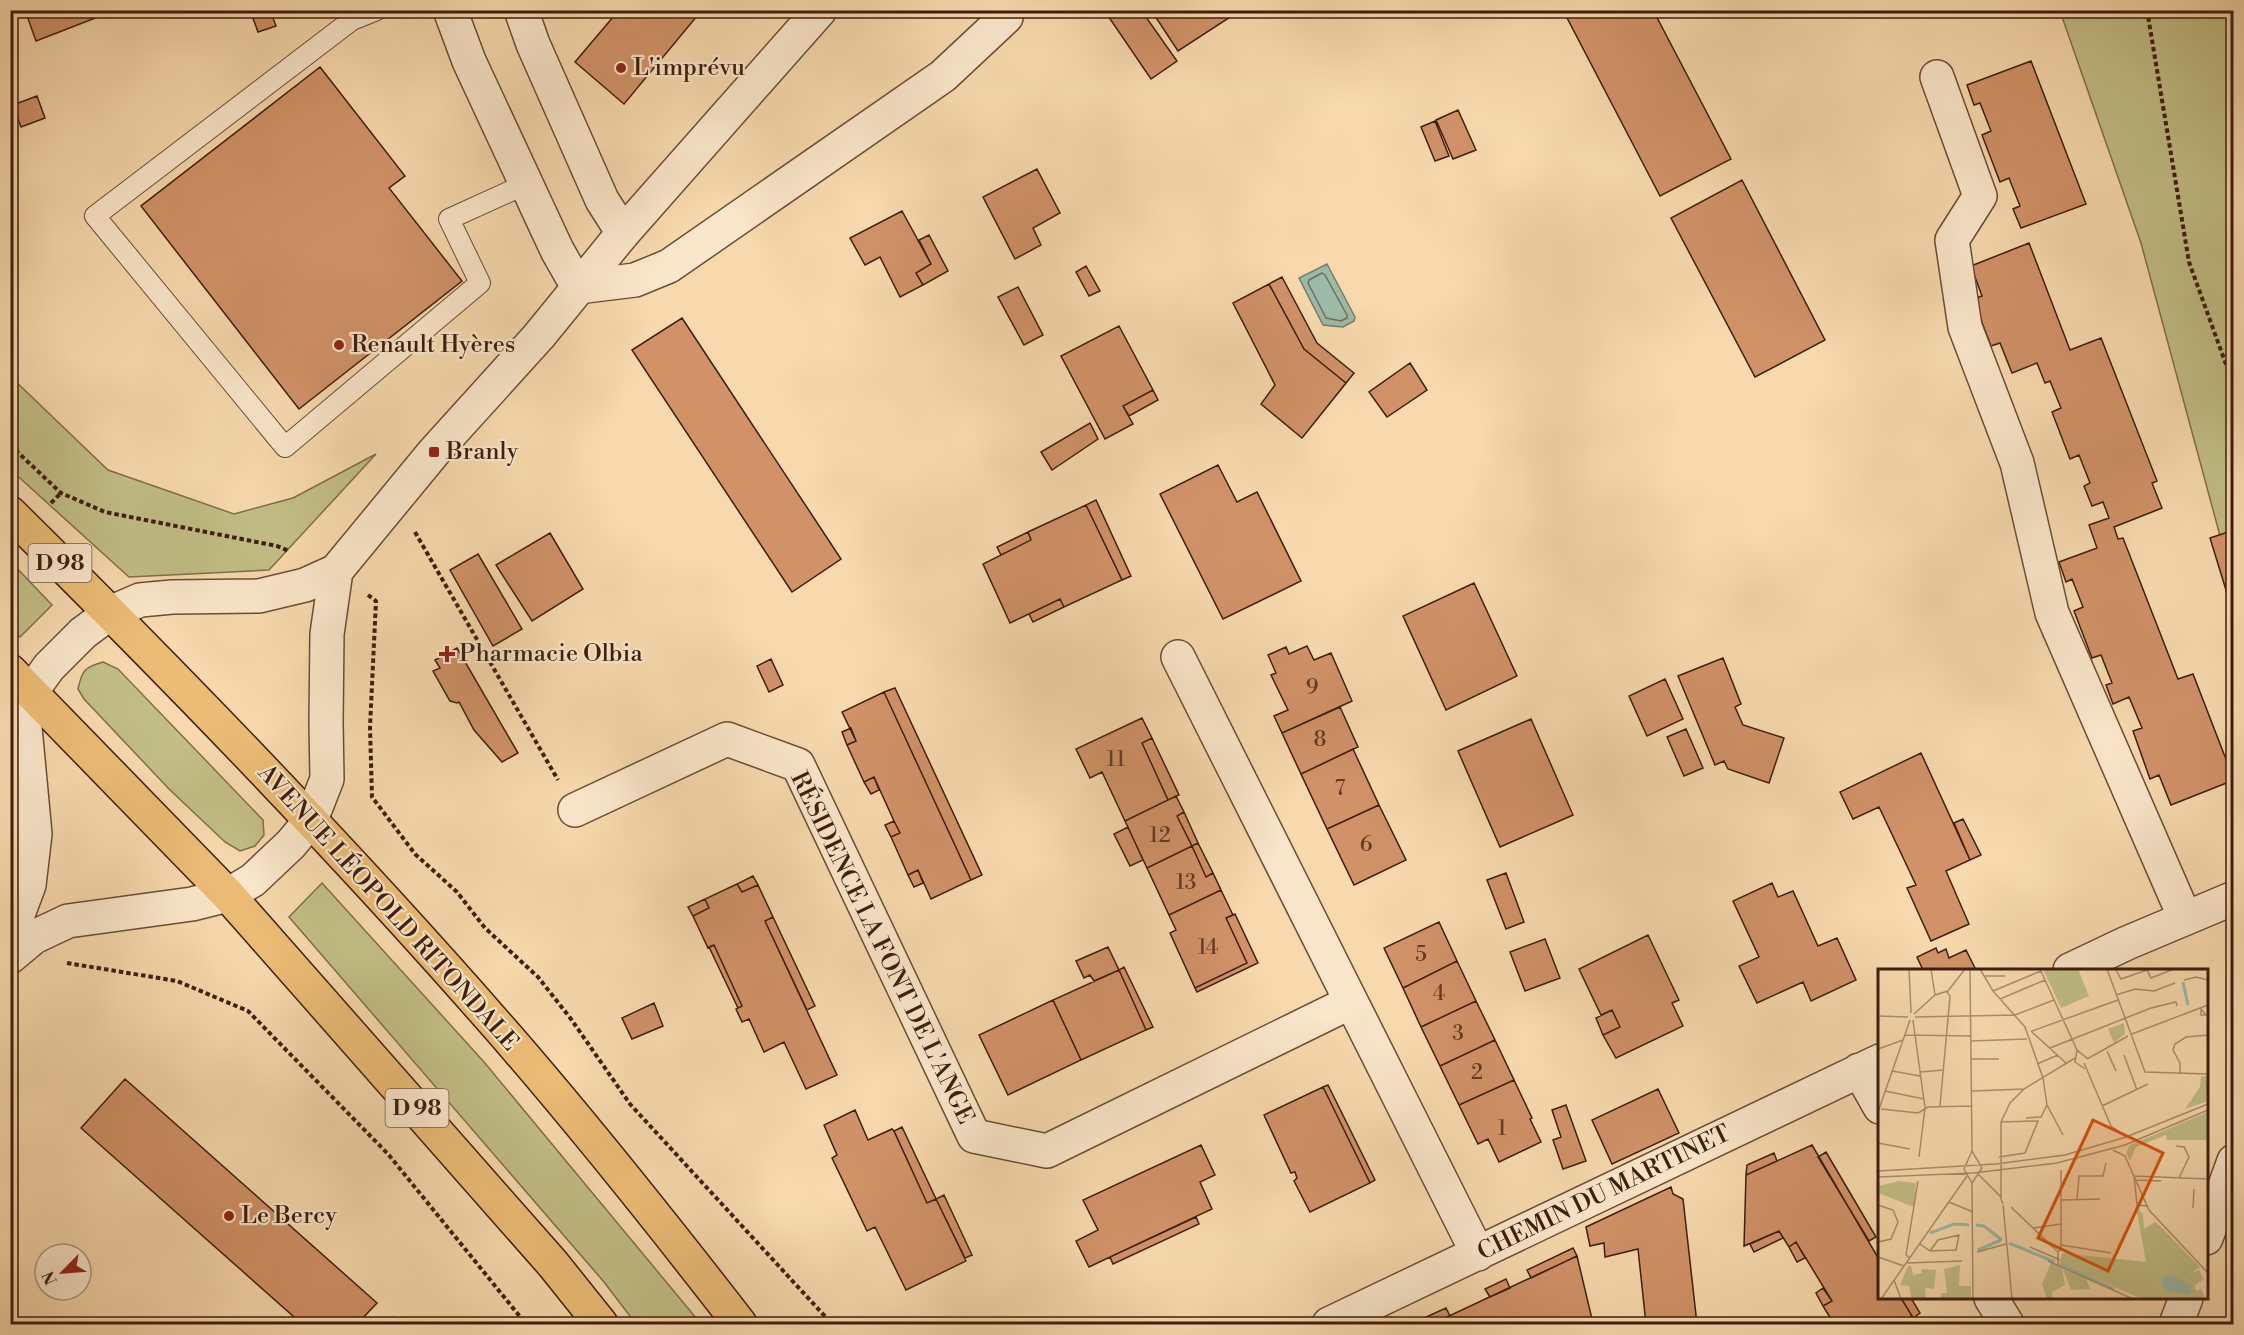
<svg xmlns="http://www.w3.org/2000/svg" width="2244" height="1335" font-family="'Libre Bodoni',serif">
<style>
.green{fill:#c2be86;stroke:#806e4a;stroke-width:1.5}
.water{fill:#9dbaa8;stroke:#777b6a;stroke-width:1.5}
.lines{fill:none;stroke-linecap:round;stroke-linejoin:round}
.shore{stroke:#6e6c5a;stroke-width:1.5}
.building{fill:#d19268;stroke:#3f1d0d;stroke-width:1.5}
.service-casing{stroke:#6d4c35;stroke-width:22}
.minor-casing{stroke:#6d4c35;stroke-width:36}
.tertiary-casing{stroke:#6d4c35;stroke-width:36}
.trunk-casing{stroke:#3f1d0d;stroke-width:36}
.path{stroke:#3f1d0d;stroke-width:4;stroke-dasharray:4.5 3;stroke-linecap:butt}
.service{stroke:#fae6ca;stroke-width:20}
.minor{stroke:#fae6ca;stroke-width:33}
.tertiary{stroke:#fae6ca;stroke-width:33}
.trunk{stroke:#ecbc76;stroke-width:33}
.poi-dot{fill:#8f2418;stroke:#fae6ca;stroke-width:2}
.labels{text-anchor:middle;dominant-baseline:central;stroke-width:4.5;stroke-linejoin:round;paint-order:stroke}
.number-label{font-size:21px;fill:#643a24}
.shield{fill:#fae6ca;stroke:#775946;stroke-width:1.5}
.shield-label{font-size:22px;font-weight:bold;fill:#3f1d0d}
.poi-label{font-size:24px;fill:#3f1d0d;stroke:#fae6ca;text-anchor:start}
.street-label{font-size:24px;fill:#3f1d0d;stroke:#fae6ca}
.inset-river{fill:none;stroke:#9dbaa8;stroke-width:3}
.inset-road{fill:none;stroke:#ad8e6d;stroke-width:1.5}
.view{fill:#d7530c;fill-opacity:0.15;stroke:#d7530c;stroke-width:3}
.inset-edge{fill:none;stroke:#3f1d0d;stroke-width:3}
</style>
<rect width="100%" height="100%" fill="#f7d9ad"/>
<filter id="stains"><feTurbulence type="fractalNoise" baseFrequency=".00333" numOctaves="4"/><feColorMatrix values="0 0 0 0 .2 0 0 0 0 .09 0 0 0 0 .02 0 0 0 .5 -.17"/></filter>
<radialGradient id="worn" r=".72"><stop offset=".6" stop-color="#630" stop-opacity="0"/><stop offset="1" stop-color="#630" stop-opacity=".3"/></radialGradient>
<path class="green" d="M2060 11H2233V584L2141 243Z
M11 377 108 470 234 514 293 498 376 454 269 570 129 577 11 470Z
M10 561 52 605 20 637 11 628Z
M103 662 118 669 263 820 264 835 255 846 240 851 225 842 169 789 84 699 78 689C82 670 85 667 103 662Z
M322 883 484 1062 701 1324H636L604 1282 289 917Z"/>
<path class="water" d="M1327 264 1355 317 1354 321 1343 327 1323 325 1299 278Z"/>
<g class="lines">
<path class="shore" d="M1322 273 1325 275 1347 315V318L1341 321 1326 318 1308 283 1309 280Z"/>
</g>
<path class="building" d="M25 10H116L36 41Z
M250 10H270L276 26 258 32Z
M619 10H702L624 104 575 62Z
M1104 10H1141L1177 61 1151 79Z
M1151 10H1241L1178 51Z
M1571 10H1653L1731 159 1660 196 1565 14Z
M2031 61 2086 204 2021 228 2013 209 2020 206 2009 178 2000 182 1982 135 1991 131 1980 103 1974 105 1967 85Z
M320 67 405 176 389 188 462 281 299 409 141 206Z
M37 96 45 118 21 127 13 105Z
M1458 110 1476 150 1453 159 1436 120Z
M1435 121 1449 156 1435 161 1421 127Z
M1037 169 1060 213 1033 228 1041 245 1015 259 983 197Z
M1742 180 1825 340 1755 377 1671 218Z
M902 211 931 264 916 273 923 285 900 297 880 257 865 265 850 238Z
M929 235 948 271 923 285 916 273 931 264 919 240Z
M2029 243 2070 350 2101 338 2157 481 2152 483 2162 508 2114 527 2118 539 2123 538 2178 679 2193 674 2234 780 2171 805 2159 775 2150 779 2133 731 2142 728 2129 697 2113 704 2106 685 2112 683 2101 655 2092 658 2074 611 2083 607 2072 579 2066 582 2059 562 2097 548 2089 525 2109 518 2103 502 2092 506 2084 486 2090 483 2079 455 2070 459 2052 412 2061 408 2050 381 2045 383 2037 363 2012 373 2000 343 1991 346 1973 299 1982 296 1971 266Z
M1086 266 1100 291 1089 296 1076 272Z
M1282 277 1317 343 1354 373 1346 383 1304 349 1269 284Z
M1269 284 1304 349 1346 383 1302 438 1261 404 1275 385 1233 303Z
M1018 287 1043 335 1024 345 998 297Z
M682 318 841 559 792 592 632 350Z
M1119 326 1153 390 1123 406 1133 424 1105 439 1061 356Z
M1410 363 1427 390 1387 417 1369 392Z
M1153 390 1158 400 1129 416 1123 406Z
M1090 423 1098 439 1052 470 1041 452Z
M1218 465 1237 502 1257 492 1301 581 1223 619 1160 494Z
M1096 500 1131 576 1122 580 1086 505Z
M1086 505 1122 580 1064 607 1060 599 1010 623 983 564 1031 540 1028 532Z
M2234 530V616L2210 538Z
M1028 532 1031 540 1001 555 997 547Z
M550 533 583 589 532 621 496 565Z
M478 554 522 629 493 646 450 570Z
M1474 583 1517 676 1446 710 1403 616Z
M1060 599 1064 607 1033 622 1029 614Z
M1307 646 1314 660 1331 653 1352 701 1282 733 1274 716 1288 710 1271 675 1276 673 1268 655 1286 647 1289 654Z
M457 648 518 753 502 762 474 730 459 702 457 703 450 701 433 671 440 668 435 660Z
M1723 658 1741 704 1735 707 1743 725 1784 738 1769 783 1728 769 1724 761 1715 765 1678 676Z
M771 659 783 685 769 692 757 666Z
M1665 679 1683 719 1647 736 1629 696Z
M895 688 982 875 971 880 884 692Z
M884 692 971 880 931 899 918 870 908 875 891 837 900 833 894 821 874 777 864 782 847 745 856 741 842 712Z
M1340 707 1358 747 1301 774 1282 733Z
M1142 718 1152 738 1142 743 1168 800 1125 821 1102 772 1090 778 1076 749Z
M1531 719 1573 815 1500 847 1458 751Z
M851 728 856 741 847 745 842 732Z
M1686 729 1703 768 1684 776 1667 737Z
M1152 738 1179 795 1168 800 1142 743Z
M1353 749 1379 805 1327 829 1301 774Z
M1921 753 1970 860 1946 871 1969 924 1931 941 1907 888 1916 885 1879 807 1853 819 1840 792Z
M874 777 879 790 871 794 864 782Z
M1176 796 1184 812 1177 816 1192 846 1147 868 1125 821Z
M1379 805 1406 860 1354 885 1327 829Z
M1184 812 1198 843 1192 846 1177 816Z
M1963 819 1981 855 1970 860 1954 823Z
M894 821 900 833 891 837 885 825Z
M1128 827 1143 860 1130 866 1114 834Z
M1198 843 1213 873 1206 877 1192 846Z
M1192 846 1206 877 1213 873 1221 890 1169 915 1147 868Z
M918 870 923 883 914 887 908 875Z
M1506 873 1524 922 1506 929 1487 880Z
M753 876 758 885 742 892 737 884Z
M1772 883 1778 897 1793 891 1818 946 1837 938 1856 980 1811 1001 1803 982 1757 1003 1739 966 1759 957 1733 901Z
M737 884 742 892 758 885 773 917 765 921 837 1075 806 1089 784 1042 764 1052 749 1019 742 1022 736 1009 742 1006 714 945 708 948 693 916 709 908 705 899Z
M1221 890 1233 915 1226 918 1247 963 1195 988 1170 933 1176 930 1169 915Z
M705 899 709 908 693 916 688 907Z
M1235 914 1258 963 1197 992 1195 988 1247 963 1226 918Z
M773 917 815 1006 807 1010 765 921Z
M1439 922 1457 961 1403 988 1384 948Z
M1648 935 1679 1000 1672 1003 1683 1026 1616 1058 1603 1035 1620 1027 1612 1010 1601 1015 1579 969Z
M1545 939 1560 978 1525 991 1510 952Z
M714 945 742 1006 738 1008 709 947Z
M1108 947 1119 970 1094 981 1090 975 1084 978 1076 961Z
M1936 948 1938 953 1946 949 1949 958 1966 950 1976 970H1923L1917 957Z
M1457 961 1476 1001 1421 1027 1403 988Z
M1124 967 1153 1027 1146 1030 1119 970Z
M1119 970 1146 1030 1081 1060 1053 1000Z
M1053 1000 1081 1060 1008 1095 979 1035Z
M1476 1001 1495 1040 1440 1066 1421 1027Z
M654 1003 663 1026 632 1039 622 1018Z
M1612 1010 1620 1027 1603 1035 1596 1018Z
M1495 1040 1514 1080 1459 1105 1440 1066Z
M125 1079 377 1303 357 1324H302L81 1128Z
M1514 1080 1532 1118 1530 1119 1541 1142 1499 1162 1488 1139 1478 1144 1459 1105Z
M1328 1085 1375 1180 1370 1183 1323 1087Z
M1323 1087 1370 1183 1310 1212 1294 1181 1297 1178 1295 1172 1291 1173 1264 1115Z
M1658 1089 1679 1133 1612 1164 1592 1120Z
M1566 1105 1586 1161 1563 1169 1553 1140 1561 1137 1552 1110Z
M855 1110 868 1140 892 1129 894 1131 927 1203 936 1199 966 1261 906 1290 875 1227 867 1231 832 1158 837 1155 824 1125Z
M902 1127 936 1199 927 1203 894 1131Z
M1201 1145 1215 1175 1200 1182 1212 1209 1089 1267 1076 1241 1098 1230 1083 1200Z
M1812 1145 1880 1261V1298H1901L1917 1324H1834L1823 1306 1832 1301 1796 1242 1789 1247 1779 1231 1744 1246 1746 1175Z
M1826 1152 1876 1237 1869 1241 1818 1157Z
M1774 1153 1777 1161 1746 1175 1747 1165Z
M1671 1187 1673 1194 1683 1199 1697 1324H1646L1638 1249 1605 1257 1604 1243 1590 1246 1586 1227Z
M944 1195 972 1255 965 1258 936 1199Z
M1196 1217 1199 1224 1113 1264 1110 1257Z
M1779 1231 1783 1238 1754 1252 1750 1244Z
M1796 1242 1805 1258 1797 1262 1789 1247Z
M1573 1248 1577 1256 1531 1278 1527 1270Z
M1577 1256 1592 1319 1581 1324H1432Z
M1506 1279 1510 1288 1490 1297 1485 1289Z
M1823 1288 1832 1301 1823 1306 1816 1293Z
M1901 1298H1911L1920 1313 1913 1318Z
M1446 1308 1450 1316 1432 1324H1426L1424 1318Z
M394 1317 402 1324H387Z"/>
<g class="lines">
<defs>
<path id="service" d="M377 10 352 20 95 216 285 447 480 283 449 219 526 184"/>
<path id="minor" d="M450 10 469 61 557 250 578 287 635 280 669 266 943 76 1006 17 1005 10
M521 10 533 44 602 200 623 233
M1937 77 1980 196 1952 240 1965 327 2017 463 2052 613 2185 918
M1178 657 1478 1254
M575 810 727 739 798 765 974 1136 1047 1151 1351 1002
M2070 970 2127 943 2234 898
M1859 1070 1880 1107
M2206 1238 2234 1161
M1991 1298 2007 1324
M1329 1324 1880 1061
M2176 1324 2186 1298"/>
<path id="tertiary" d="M10 925 17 917 29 885 35 834 24 717 31 692 49 667 83 633 110 613 140 600 172 597 259 596 305 585 336 571 434 452 539 336 623 233 820 10
M10 957 34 937 68 921 192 904 228 895 253 880 291 844 311 820 327 779 326 722 327 634 336 571"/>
<path id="trunk" d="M10 513C177 678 340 846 494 1022 580 1120 661 1222 740 1324
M10 671 228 895 553 1264 601 1324"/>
</defs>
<use href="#service" class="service-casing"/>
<use href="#minor" class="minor-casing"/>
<use href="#tertiary" class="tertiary-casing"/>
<use href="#trunk" class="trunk-casing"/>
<path class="path" d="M2147 10 2189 262 2228 370 2234 376
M10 445 61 493 105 512 277 546 289 551
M51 503 61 493
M415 532 558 780
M368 595 376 601 370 727 372 797 415 854 457 892 485 928 538 977 571 1019 630 1104 832 1324
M67 963 177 981 248 1011 388 1154 526 1324"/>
<use href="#service" class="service"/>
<use href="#minor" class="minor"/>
<use href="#tertiary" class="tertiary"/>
<use href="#trunk" class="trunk"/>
</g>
<g class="poi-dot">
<circle cx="621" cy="68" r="6"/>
<circle cx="339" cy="345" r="6"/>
<rect x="428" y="446" width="12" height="12" rx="3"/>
<path d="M444 645h6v6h6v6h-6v6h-6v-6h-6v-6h6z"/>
<circle cx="229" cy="1216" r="6"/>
</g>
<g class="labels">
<g class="number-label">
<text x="1312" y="688">9</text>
<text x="1320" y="740">8</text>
<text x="1116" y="760">11</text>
<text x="1340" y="789">7</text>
<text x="1160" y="836">12</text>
<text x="1366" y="845">6</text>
<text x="1186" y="883">13</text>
<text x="1208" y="948">14</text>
<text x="1421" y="955">5</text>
<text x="1439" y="994">4</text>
<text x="1458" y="1034">3</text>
<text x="1477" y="1073">2</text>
<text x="1502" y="1129">1</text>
</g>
<g class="shield">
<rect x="28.5" y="544" width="63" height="38" rx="4.5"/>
<rect x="385.5" y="1089" width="63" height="38" rx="4.5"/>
</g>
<g class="shield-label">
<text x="60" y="563">D 98</text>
<text x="417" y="1108">D 98</text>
</g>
<g class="poi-label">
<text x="633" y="68">L'imprévu</text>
<text x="351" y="345">Renault Hyères</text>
<text x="446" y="452">Branly</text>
<text x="459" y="654">Pharmacie Olbia</text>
<text x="241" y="1216">Le Bercy</text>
</g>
<g class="street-label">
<text transform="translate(388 908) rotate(48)">AVENUE LÉOPOLD RITONDALE</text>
<text transform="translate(882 948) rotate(64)">RÉSIDENCE LA FONT DE L'ANGE</text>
<text transform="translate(1604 1193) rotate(-26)">CHEMIN DU MARTINET</text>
</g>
</g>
<g transform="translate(1878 969)">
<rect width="330" height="330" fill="#f7d9ad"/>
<path d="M165 0H200L211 27 183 39ZM246 54 247 65 236 74 230 60ZM323 107H330V132L307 140 322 118ZM330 143V171H289L288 166 258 178 252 192 248 184 252 176ZM21 212 38 214 36 238 0 224V217ZM258 238 265 245 266 260 277 253 283 258 322 298 311 305 321 301 326 310 317 316 318 322 323 320 328 330H264L182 294 184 284 268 293ZM173 294 184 299 187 316 174 323 175 330H169L164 315ZM82 296 81 317H93V330H63V324H69L66 300ZM30 297H33L35 306 44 304 43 300 58 301 56 320 47 319 48 330H34L31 317 22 316ZM185 300 208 309 212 320 193 321Z" fill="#c2be86"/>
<path d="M293 306 314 316 312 326 288 321 283 313 286 307Z" fill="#9dbaa8"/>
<path class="inset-river" d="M305 13 310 36M98 256 106 257 124 271M52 264 76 255 91 256M131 274 177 293M100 281 123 271M182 295 236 320"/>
<path class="inset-road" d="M31 0 33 44M53 0 57 26M92 0 94 182 86 200 94 214 95 330M102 0 115 22 147 58 165 109 169 136 185 166M162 0 199 81 210 90M229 0 267 103 330 105M238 1 243 10 269 1 273 9 296 0M106 7H127M306 11 318 8 330 11M115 22 163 2M238 26 257 20 276 22 297 14M122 30 167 11M323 38V46H328L324 41M36 45 57 26 70 22 87 0M0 47 30 48M37 48 137 46 176 31M35 51 47 139 41 188M153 62 188 94M154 62 240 31M254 65 330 36M27 66 92 67M93 72 149 70M172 79 273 39 298 33 299 37M0 80 25 71M199 81 197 93 207 100M229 82 238 102M246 86 259 121M93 90H121M209 90 250 67M206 94 233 157 247 167M159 95 180 86M14 102 42 107M42 103 66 101M302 104V94L295 81 297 75 308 68 330 66M7 122 46 130M94 122 146 120 197 89M62 137 72 27 69 23M224 137 270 115M3 140 40 144M0 143 32 51M40 144 50 138 93 137M148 149 163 148 169 136M0 174 32 180M298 177 306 178 311 188 301 209M235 181 247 187 271 241 330 304M94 182 104 199 94 214M121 188 147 184 160 152 123 153M0 202 118 195 187 186 248 168 330 135M99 204 122 227 125 235M0 208 95 204 179 194 247 176 330 141M257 211 283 212M123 229V153L132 134 146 120M199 230 201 207H225L228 194M183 231 222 230M71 233 95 243M0 236 15 241 20 253 13 270 0 273M125 236 134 330M270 237 259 236 256 207 330 210M133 238 180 283V297M315 239 316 220M155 259 183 255M42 275 52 282 78 281 81 266 60 271 52 282M183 276 233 284M152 278 182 291M99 283 128 275M180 283 183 279V201M0 288 26 297M32 289 28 286 40 212M170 292 255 330M29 294 84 292M16 311 23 330M3 330 89 207"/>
<path class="view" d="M215 151 285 184 230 302 160 269Z"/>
<rect width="330" height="330" class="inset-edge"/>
</g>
<rect width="2244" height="1335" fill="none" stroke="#f7d9ad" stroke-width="36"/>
<rect x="12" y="12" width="2220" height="1311" fill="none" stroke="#3f1d0d" stroke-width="3"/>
<rect x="18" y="18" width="2208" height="1299" fill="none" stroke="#3f1d0d" stroke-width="1.5"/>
<g transform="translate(63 1272) rotate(245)"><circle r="28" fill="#fae6ca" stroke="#af967e" stroke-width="1.5"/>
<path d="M0-4.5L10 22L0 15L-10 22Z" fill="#8f2418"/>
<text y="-9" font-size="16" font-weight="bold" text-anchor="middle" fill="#3f1d0d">N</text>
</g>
<rect width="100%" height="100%" filter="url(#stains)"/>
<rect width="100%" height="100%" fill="url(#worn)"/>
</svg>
